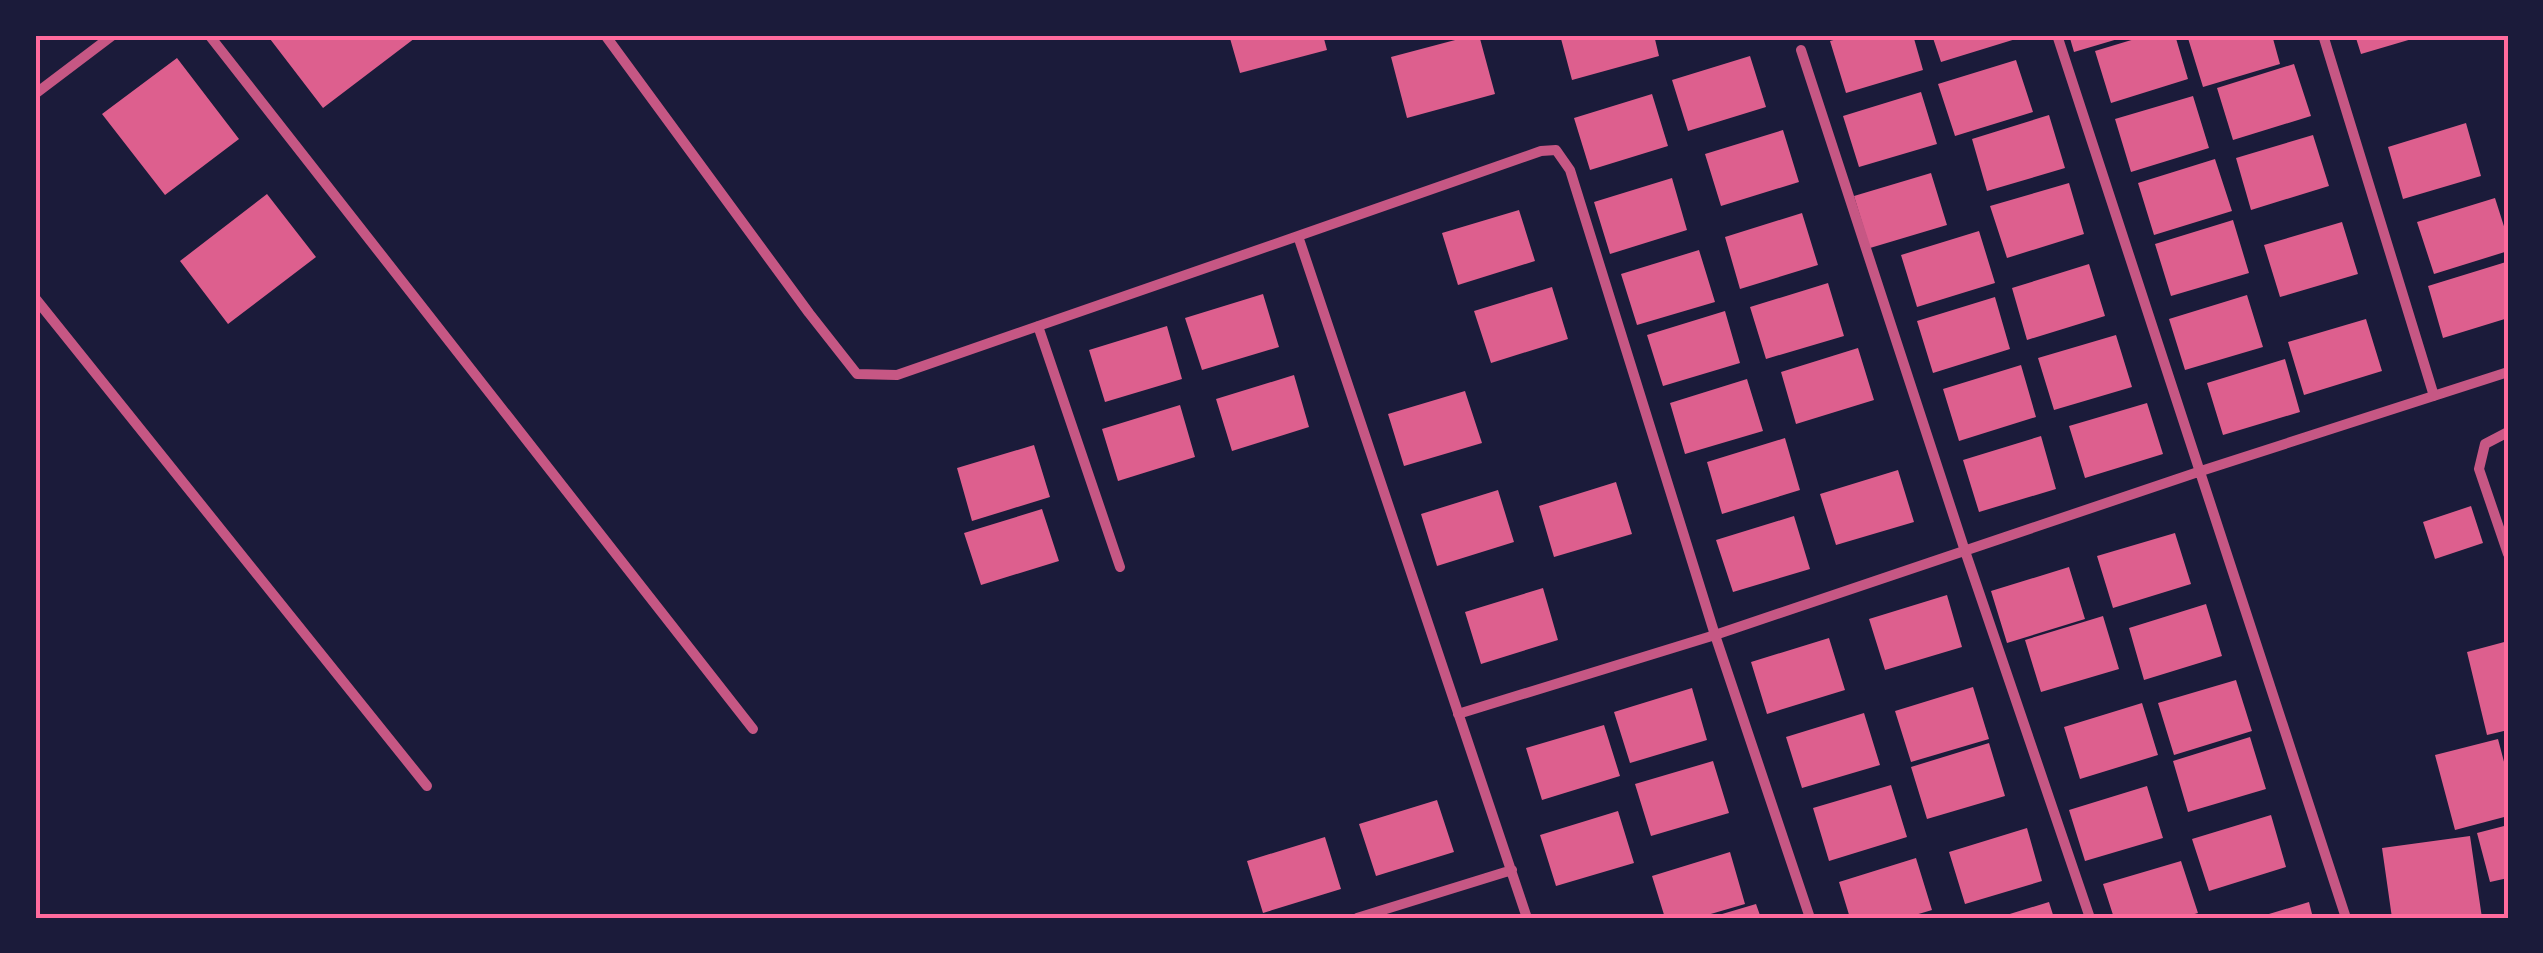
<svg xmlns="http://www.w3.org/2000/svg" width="2543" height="953" font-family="'IBM Plex Sans',sans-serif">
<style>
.building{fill:#dd5f8e}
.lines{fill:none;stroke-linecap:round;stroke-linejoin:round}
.minor{stroke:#c65784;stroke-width:10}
.neatline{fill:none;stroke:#ff6b9d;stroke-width:4}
</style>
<rect width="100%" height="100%" fill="#1b1b3a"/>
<path class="building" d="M267 35H419L323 108Z
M1229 35H1323L1327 50 1240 73Z
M1474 35H1479L1495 94 1407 118 1391 57Z
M1560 35H1654L1659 56 1572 80Z
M1851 35H1913L1923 70 1846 93 1830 41Z
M1932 35H2018L2019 38 1941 62Z
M2069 35H2128V36L2074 52Z
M2148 35H2175L2188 79 2111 103 2095 51Z
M2187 35H2272L2280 64 2203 87Z
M2355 35H2422V36L2361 54Z
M1750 56 1766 107 1688 131 1672 80Z
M177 58 239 139 165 195 102 114Z
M2016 60 2033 112 1955 136 1938 84Z
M2294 64 2311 116 2233 140 2217 88Z
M1921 92 1937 144 1859 167 1843 116Z
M1652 94 1668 146 1590 170 1574 118Z
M2193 96 2209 148 2131 172 2115 119Z
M2049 115 2065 168 1987 191 1972 139Z
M2466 123 2481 176 2403 199 2388 147Z
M1783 130 1799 182 1721 206 1705 154Z
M2313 135 2329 186 2251 210 2236 158Z
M2215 159 2232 211 2154 235 2138 183Z
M1931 173 1947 225 1870 248 1854 196Z
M1672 178 1687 230 1610 254 1594 202Z
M2069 183 2084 234 2007 258 1990 206Z
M267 194 316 257 228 324 180 261Z
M2495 198 2508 239V251L2434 274 2417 222Z
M1519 210 1535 261 1458 285 1442 233Z
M1802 213 1818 265 1740 289 1725 237Z
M2233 220 2249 273 2171 296 2155 244Z
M2342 222 2358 274 2280 297 2264 245Z
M1979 231 1995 283 1917 307 1901 255Z
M1699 250 1715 302 1637 325 1621 274Z
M2506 262 2508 269V318L2443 338 2428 286Z
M2089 264 2105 316 2027 340 2012 288Z
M1828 283 1844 336 1766 359 1750 307Z
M1552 287 1568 339 1491 363 1474 311Z
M1263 294 1279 347 1202 370 1185 318Z
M2247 295 2263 347 2185 370 2169 319Z
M1995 297 2010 349 1933 373 1917 321Z
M1725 311 1740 363 1663 386 1647 335Z
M2366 319 2382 371 2304 395 2288 342Z
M1167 326 1182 379 1105 402 1089 350Z
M2116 335 2132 387 2054 410 2038 358Z
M1858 348 1874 400 1796 424 1781 372Z
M2285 359 2300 412 2223 435 2207 383Z
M2021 365 2036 417 1959 441 1943 389Z
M1294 375 1309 427 1232 451 1216 399Z
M1747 379 1763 431 1685 454 1670 403Z
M1465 391 1482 443 1404 466 1388 414Z
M2147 403 2163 454 2085 478 2069 426Z
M1180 405 1195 457 1118 481 1102 429Z
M2041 436 2056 489 1979 512 1963 460Z
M1785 438 1800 490 1722 514 1707 462Z
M1034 445 1050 497 972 521 957 468Z
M1898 470 1914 522 1836 545 1820 494Z
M1616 482 1632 534 1554 557 1539 506Z
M1498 490 1514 542 1437 566 1421 514Z
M2471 506 2483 543 2435 559 2423 522Z
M1042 509 1059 561 981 585 964 533Z
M1794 516 1810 569 1733 592 1716 540Z
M2175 533 2191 584 2113 608 2097 556Z
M2069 567 2085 619 2007 643 1991 591Z
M1543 588 1558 640 1481 664 1465 612Z
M1947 595 1962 647 1885 670 1869 619Z
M2206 604 2222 656 2144 680 2129 628Z
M2103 616 2119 669 2041 692 2025 640Z
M1829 638 1845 690 1767 714 1751 662Z
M2508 641V730L2487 735 2467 652Z
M2236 680 2252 731 2174 755 2158 703Z
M1973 687 1989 739 1911 762 1895 711Z
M1692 688 1707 740 1630 763 1614 712Z
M2142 703 2158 755 2080 779 2064 727Z
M1864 713 1880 765 1802 788 1786 737Z
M1604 725 1620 776 1542 800 1526 748Z
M2250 737 2266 789 2188 812 2173 761Z
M2498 739 2508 777V816L2455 830 2435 755Z
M1989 743 2005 796 1927 819 1911 767Z
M1713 761 1729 813 1651 836 1635 784Z
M1891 785 1907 837 1829 861 1813 808Z
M2147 786 2163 838 2085 861 2069 810Z
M1437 800 1454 852 1376 876 1359 824Z
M1618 811 1634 863 1556 886 1540 835Z
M2271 815 2286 867 2209 891 2192 839Z
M2508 825V878L2490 882 2477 833Z
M2027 828 2042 881 1965 904 1949 852Z
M2470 836 2482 918H2392L2382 848Z
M1325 837 1341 889 1263 913 1247 861Z
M1730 852 1745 904 1697 918H1665L1652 876Z
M1916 858 1932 910 1905 918H1850L1839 882Z
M2181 861 2198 913 2181 918H2114L2103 884Z
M2049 902 2054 918H2000V917Z
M2309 902 2313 918H2259V917Z
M1756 904 1761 918H1712V917Z"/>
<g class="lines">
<path class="minor" d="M209 35 753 729
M605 35 809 313 857 374 897 375 1298 236 1527 918
M2057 35 2346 918
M2323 35 2434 396
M1801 50 1965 551 2090 918
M35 94 113 35
M1298 236 1541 151 1556 150 1570 170 1715 635 1810 918
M35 298 427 786
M1038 326 1120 567
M2508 432 2485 444 2479 469 2508 554
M1458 714 1715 635 2201 471 2508 372
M1357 918 1512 870"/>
</g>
<rect width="2543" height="953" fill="none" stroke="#1b1b3a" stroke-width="75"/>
<rect x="38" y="38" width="2468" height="878" class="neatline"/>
</svg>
